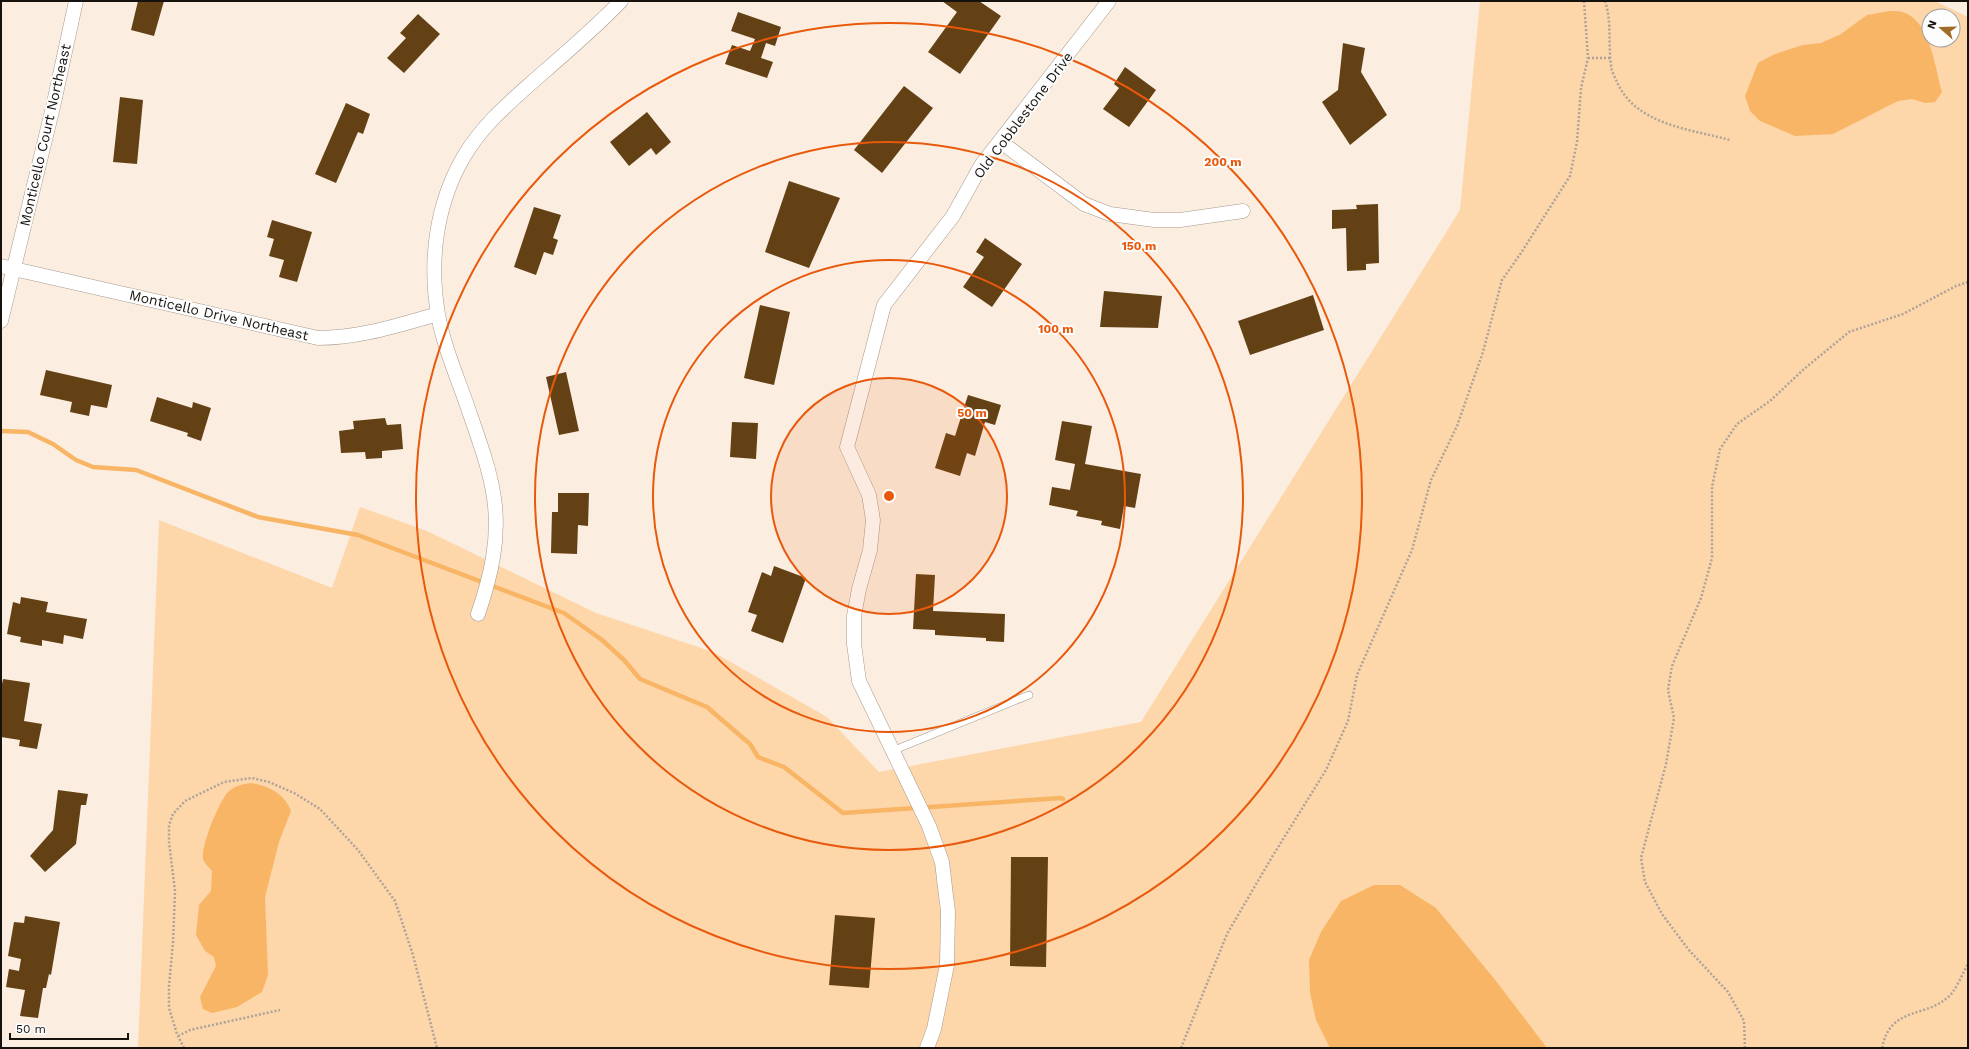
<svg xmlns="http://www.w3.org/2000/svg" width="1969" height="1049" font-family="'Work Sans',sans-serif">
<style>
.green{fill:#fdd6aa;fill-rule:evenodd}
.water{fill:#f8b565}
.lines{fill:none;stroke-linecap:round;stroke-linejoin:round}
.stream{stroke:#f8b565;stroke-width:4.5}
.building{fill:#634115}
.service-casing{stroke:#a5998c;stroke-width:8}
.minor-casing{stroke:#a5998c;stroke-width:15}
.path{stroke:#ada398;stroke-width:2.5;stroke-dasharray:2 2;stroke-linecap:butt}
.service{stroke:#fff;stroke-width:7}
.minor{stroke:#fff;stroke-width:14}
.ring{fill:none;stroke:#e8590c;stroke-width:2}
.labels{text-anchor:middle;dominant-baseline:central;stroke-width:4;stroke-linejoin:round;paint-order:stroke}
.street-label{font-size:14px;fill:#16120d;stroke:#fdfdfd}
.centre{fill:#e8590c;stroke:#fdfdfd;stroke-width:2}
.ring-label{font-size:12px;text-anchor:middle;font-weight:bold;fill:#e8590c;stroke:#fdfdfd;stroke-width:4;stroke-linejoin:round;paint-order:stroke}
</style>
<rect width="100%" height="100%" fill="#fbeee0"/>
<path class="green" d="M1480 1H1935L1968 17V1048H138L159 520 332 588 360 507 427 531 596 613 713 652 827 717 879 772 1141 722 1460 210ZM1929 16H1953V40H1929Z"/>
<path class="water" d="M1890 11C1895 11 1901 11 1905 13 1931 23 1935 69 1942 92L1935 102 1925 103 1912 99 1898 101 1833 134 1795 136 1760 121 1750 111 1745 96 1758 63 1775 54 1803 45 1821 43 1841 34 1867 15Z
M251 783C269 786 285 794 291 811L279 842 265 897 268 975 262 992 237 1007 212 1013 203 1009 200 997 216 966 214 957 205 951 196 935 199 905 211 891 212 871C209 867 204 863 203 859 201 845 219 802 228 792 234 786 243 784 251 783Z
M1374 885H1400L1436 908 1496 981 1547 1048H1330L1316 1020 1310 993 1309 960 1321 932 1341 901Z"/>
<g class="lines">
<path class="stream" d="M1 431 28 432 53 444 76 460 93 467 136 470 258 517 358 535 564 613 602 640 624 660 640 679 707 707 750 744 758 757 784 767 843 813 1061 798 1063 799"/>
</g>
<path class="building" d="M138 1H164L154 36 131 30Z
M942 1H979L1001 16 960 74 928 52 957 12Z
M738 12 781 27 775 46 766 43 761 58 773 62 767 78 725 64 732 45 750 51 755 39 731 31Z
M418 14 440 34 404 73 387 58 406 38 400 33Z
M1343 43 1365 48 1361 72 1387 115 1350 145 1322 102 1338 90Z
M1125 67 1156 90 1129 127 1103 109 1119 88 1114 84Z
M904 86 933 108 882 173 854 150Z
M120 97 143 100 137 164 113 162Z
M346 103 370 114 363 134 358 132 336 183 315 174Z
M647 112 671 142 656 155 651 148 629 166 610 142Z
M789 181 840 198 809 268 765 252Z
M1378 204 1379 263 1366 264V270L1347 271 1346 228 1332 229V210L1357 209 1356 205Z
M534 207 561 215 553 238 558 240 553 255 544 252 536 275 514 267Z
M272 220 312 232 297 282 279 277 284 260 269 256 274 239 267 237Z
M985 238 1022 264 992 307 963 287 984 257 976 252Z
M1104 291 1162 296 1158 328 1100 327Z
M1313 295 1324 330 1250 355 1238 321Z
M760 305 790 312 774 385 744 378Z
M46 370 112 385 107 408 91 405 89 416 70 412 72 402 40 395Z
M566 372 579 431 559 435 546 377Z
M968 395 1001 405 995 425 985 422 975 456 967 453 960 476 935 468 946 433 955 436Z
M157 397 192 408 193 402 211 408 201 441 187 436 188 433 150 421Z
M385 418 387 425 401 424 403 449 382 451V458L366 459 365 452 341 453 339 431 354 429 353 421Z
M1062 421 1092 426 1085 464 1141 474 1135 508 1124 506 1120 529 1101 525 1102 521 1076 516 1078 511 1049 505 1052 487 1070 490 1075 464 1055 460Z
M732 422 758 423 756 459 730 457Z
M558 493H589L588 526 578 525 577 554 551 553 552 512H558Z
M774 566 806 578 783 643 751 631 757 615 748 612 762 572 771 576Z
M916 574 935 575 933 611 1005 614 1004 642 986 641V638L935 635V630L913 629Z
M21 597 48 602 46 612 87 619 83 639 64 635 63 644 42 640V646L20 642 21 637 7 634 13 602 20 604Z
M3 679 30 683 24 721 42 724 37 749 19 746 20 740 1 737V689Z
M58 790 88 794 86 805H81L76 844 45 872 30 856 53 830Z
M1011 857H1048L1046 967 1010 966Z
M835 915 875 918 869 988 829 985Z
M25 916 60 922 51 975 49 974 46 988H43L38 1018 20 1016 25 990 6 987 9 969 19 971 21 959 8 956 14 922 24 923Z"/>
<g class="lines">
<defs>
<path id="service" d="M892 751 1029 695"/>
<path id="minor" d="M1001 142 1084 204 1110 214 1154 220H1180L1243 211
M1 266 318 338C360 338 398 325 438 314
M1 321 53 107 76 1
M478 614C491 576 500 538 494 498 490 470 480 443 471 417 460 383 444 349 438 314 429 261 436 205 463 158 482 125 510 102 538 77 567 52 595 28 621 1
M927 1048 934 1029 947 965 948 911 946 896 942 862 929 826 859 681 854 644V616L859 589 870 550 873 520 869 495 847 447 884 305 953 216 982 164 1109 1"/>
</defs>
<use href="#service" class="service-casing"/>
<use href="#minor" class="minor-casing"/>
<path class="path" d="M1605 1C1612 22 1608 43 1611 65 1611 71 1615 77 1617 82 1636 125 1690 129 1730 140
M1588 58H1611
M178 1036 190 1030 280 1010
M184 1048 177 1034 169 1008V986L173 942 175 891 169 842V825L173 814 185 801 224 782 252 778 269 782 294 793 320 809 358 850 395 901 413 955 437 1048
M1181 1048 1227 934 1272 857 1326 770 1348 721 1357 675 1412 550 1431 480 1457 426 1483 352 1502 280 1521 253 1570 176 1577 142 1581 88 1588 58 1584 1
M1745 1048 1744 1021 1728 992 1688 949 1662 914 1645 882 1641 858 1666 764 1674 718 1668 690 1672 666 1701 598 1712 558V487L1720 449 1737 424 1770 401 1804 369 1849 332 1903 314 1956 286 1968 282
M1882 1048C1890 1007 1923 1018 1947 998 1955 993 1963 972 1968 964"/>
<use href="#service" class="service"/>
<use href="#minor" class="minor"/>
</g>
<circle cx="889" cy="496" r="118" fill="#e8590c" fill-opacity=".12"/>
<g class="ring">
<circle cx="889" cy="496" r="118"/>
<circle cx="889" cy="496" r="236"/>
<circle cx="889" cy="496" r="354"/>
<circle cx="889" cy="496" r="473"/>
</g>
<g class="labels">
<g class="street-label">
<text transform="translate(1023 115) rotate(-53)">Old Cobblestone Drive</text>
<text transform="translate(45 135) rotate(-77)">Monticello Court Northeast</text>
<text transform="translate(219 315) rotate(13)">Monticello Drive Northeast</text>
</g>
</g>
<circle cx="889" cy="496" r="6" class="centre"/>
<g class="ring-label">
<text x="1223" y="166">200 m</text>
<text x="1139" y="250">150 m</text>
<text x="1056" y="333">100 m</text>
<text x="972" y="417">50 m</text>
</g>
<rect width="1969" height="1049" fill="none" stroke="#16120d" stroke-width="4"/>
<g transform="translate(1941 28) rotate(290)"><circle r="19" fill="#fdfdfd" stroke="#a19f9d"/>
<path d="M0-3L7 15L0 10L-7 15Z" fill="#a06b24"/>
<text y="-6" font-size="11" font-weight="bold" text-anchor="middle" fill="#16120d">N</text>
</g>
<path d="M10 1033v6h118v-6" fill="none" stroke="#16120d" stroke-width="2"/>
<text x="16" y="1033" font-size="12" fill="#16120d" stroke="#fdfdfd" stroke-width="3" paint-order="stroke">50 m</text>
</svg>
